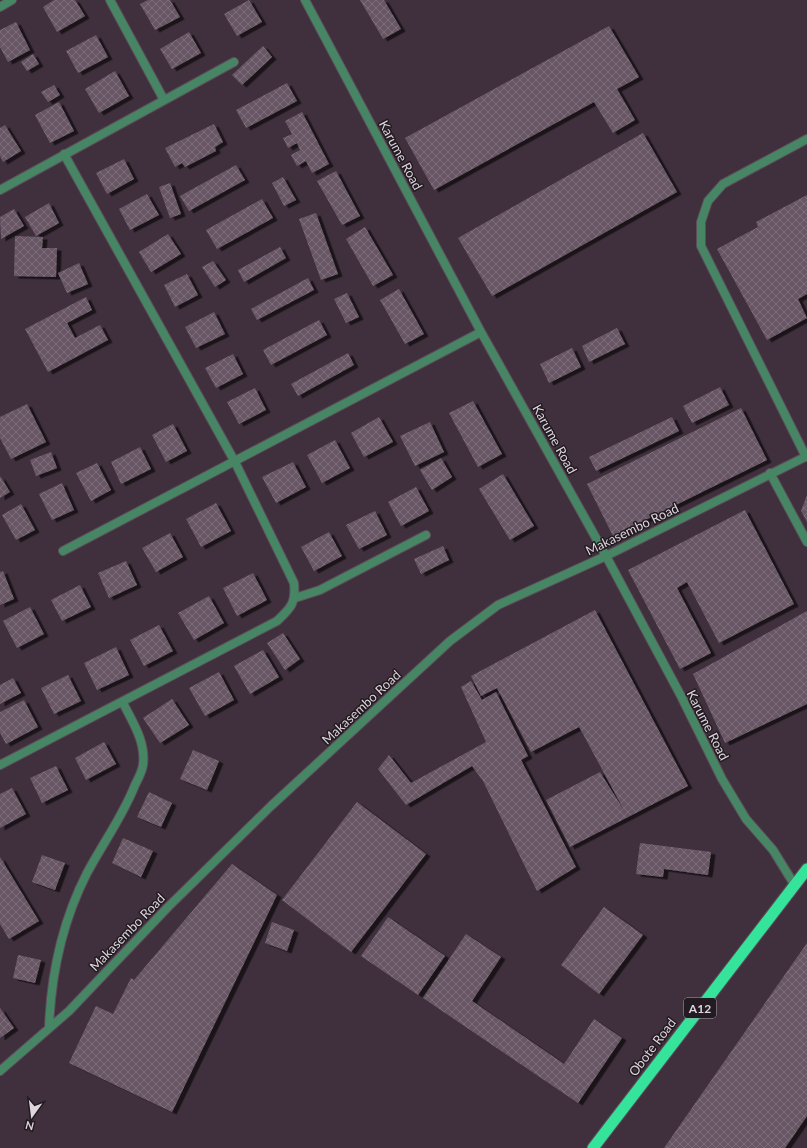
<svg xmlns="http://www.w3.org/2000/svg" width="807" height="1148" font-family="Lato,sans-serif">
<style>
.building{fill:url(#building-cross-hatch);filter:url(#shadow)}
.lines{fill:none;stroke-linecap:round;stroke-linejoin:round}
.service-casing{stroke:#5d4e5a;stroke-width:10}
.minor-casing{stroke:#5d4e5a;stroke-width:10}
.trunk-casing{stroke:#5d4e5a;stroke-width:13}
.service{stroke:#478665;stroke-width:8}
.minor{stroke:#478665;stroke-width:8}
.trunk{stroke:#35e49a;stroke-width:11}
.labels{text-anchor:middle;dominant-baseline:central;stroke-width:3;stroke-linejoin:round;paint-order:stroke}
.shield{fill:#221b21;stroke:#a69da5;stroke-width:1}
.shield-label{font-size:12px;font-weight:bold;fill:#dfd5dd}
.street-label{font-size:13px;fill:#dfd5dd;stroke:#221b21}
</style>
<defs>
<pattern id="building-cross-hatch" width="8" height="8" patternUnits="userSpaceOnUse"><rect width="8" height="8" fill="#685765"/><path d="M0 0l8 8M0 8l8-8" fill="none" stroke="#7d6e7b"/></pattern>
<filter id="shadow"><feDropShadow dx="4.5" dy="2.5" stdDeviation="0" flood-color="#0009"/></filter>
</defs>
<rect width="100%" height="100%" fill="#40303d"/>
<path class="building" d="M54 0H75L85 16 57 32 43 7Z
M148 0H170L180 17 155 30 140 4Z
M249 0 262 22 237 36 224 14Z
M360 0H384L401 29 383 39Z
M16 22 30 50 8 62 0 47V30Z
M609 26 639 77 617 89 635 120 613 133 594 102 434 190 405 138Z
M189 32 201 53 172 69 160 49Z
M96 35 108 57 78 73 66 51Z
M263 46 272 57 242 85 232 75Z
M33 54 39 64 27 71 21 62Z
M115 71 129 96 99 113 85 89Z
M287 83 297 101 246 128 236 110Z
M54 85 60 95 48 102 41 92Z
M59 102 74 131 50 143 35 115Z
M302 112 329 164 312 173 306 161 297 166 291 155 300 150 297 143 288 148 283 138 292 134 285 121Z
M214 124 223 142 215 147 216 151 185 167 182 163 175 167 165 148Z
M5 125 21 151 3 162 0 156V128Z
M643 133 677 192 492 296 458 238Z
M124 159 134 179 107 194 96 173Z
M236 165 245 180 189 211 180 196Z
M336 171 360 216 342 225 317 181Z
M283 177 296 200 284 206 272 183Z
M170 183 181 214 170 218 159 187Z
M147 194 159 215 130 230 119 209Z
M807 195V294L798 299 807 318 767 340 717 249 758 227 756 222Z
M262 199 273 218 217 249 206 230Z
M49 203 59 223 36 236 25 217Z
M14 209 24 226 1 239 0 217Z
M316 213 338 274 321 280 299 219Z
M365 227 393 275 373 286 346 239Z
M168 234 181 254 151 272 139 252Z
M15 236 43 237 42 248H57L56 277 14 276Z
M280 247 286 258 244 282 238 270Z
M213 261 226 280 215 287 202 267Z
M79 263 88 284 67 293 58 273Z
M187 274 198 295 175 307 164 285Z
M308 278 314 290 257 320 251 309Z
M399 289 424 334 405 344 380 300Z
M347 293 359 317 346 323 334 299Z
M86 297 92 310 67 323 75 338 100 325 108 340 48 372 25 329Z
M214 312 225 334 196 348 185 327Z
M319 320 327 335 271 365 263 350Z
M617 328 625 344 589 362 582 346Z
M572 348 581 367 549 383 540 364Z
M348 353 354 365 298 396 291 384Z
M233 354 243 374 216 388 205 368Z
M720 387 729 405 692 423 683 406Z
M255 388 266 410 239 424 227 402Z
M473 401 502 454 478 467 449 413Z
M27 404 46 442 11 459 0 438V417Z
M741 408 767 460 613 536 587 484Z
M379 417 393 442 364 457 351 433Z
M672 417 679 431 596 471 589 457Z
M430 422 444 452 415 466 400 436Z
M173 424 187 451 166 462 152 435Z
M335 440 350 468 322 483 307 455Z
M140 447 151 469 121 484 111 462Z
M51 452 57 468 36 476 30 460Z
M441 458 452 477 432 490 420 470Z
M293 462 306 487 276 503 262 477Z
M97 463 111 490 91 501 76 473Z
M503 474 534 526 510 540 479 489Z
M0 476 10 492 0 498Z
M62 483 74 510 52 520 39 494Z
M416 487 429 511 401 526 388 502Z
M807 495V522L801 511Z
M216 503 231 531 201 547 186 519Z
M21 504 35 530 16 540 2 515Z
M745 510 794 604 719 643 687 582 677 588 711 653 680 669 628 570Z
M375 511 387 535 359 549 346 525Z
M329 532 342 556 314 571 301 547Z
M170 533 183 557 156 572 142 548Z
M443 546 449 560 421 574 414 559Z
M126 561 137 585 109 598 98 573Z
M3 571 14 599 0 605V572Z
M253 573 267 600 237 616 223 588Z
M80 585 91 607 62 621 51 600Z
M209 596 224 623 194 640 178 613Z
M30 607 44 634 17 648 3 621Z
M595 610 688 786 570 847 546 800 600 772 625 812 563 697 579 727 531 752 497 688 481 696 471 676Z
M807 611V704L725 743 693 674Z
M159 625 173 651 144 666 130 640Z
M283 633 300 659 285 670 267 643Z
M116 647 129 675 97 690 84 663Z
M263 650 279 677 250 694 234 666Z
M219 672 234 700 205 716 189 688Z
M68 675 81 701 54 714 41 688Z
M13 678 21 693 0 704V685Z
M471 681 482 700 496 692 528 756 521 760 576 867 537 891 483 781 472 766 406 805 378 769 389 755 411 783 486 742 461 687Z
M172 699 189 725 160 743 143 718Z
M24 700 38 727 6 744 0 733V712Z
M104 742 116 764 86 780 75 758Z
M193 750 219 761 207 790 180 779Z
M56 766 68 790 42 803 30 778Z
M12 788 26 814 0 828V794Z
M149 792 172 803 161 827 137 817Z
M357 802 426 854 351 952 282 900Z
M123 838 153 851 141 877 112 863Z
M640 843 711 852 708 875 664 869 663 877 636 874Z
M42 855 65 863 55 890 32 882Z
M0 857 39 921 9 939 0 924Z
M232 864 277 895 172 1112 69 1063 96 1006 113 1014 131 978 134 980Z
M604 907 643 935 599 994 561 965Z
M388 917 445 956 418 995 361 956Z
M272 922 294 930 287 951 265 943Z
M466 934 501 957 472 1001 564 1064 594 1019 622 1038 578 1103 423 998Z
M807 943V1116L785 1148H664Z
M18 955 41 960 35 983 13 978Z
M0 1008 14 1028 0 1038Z"/>
<g class="lines">
<defs>
<path id="service" d="M806 457 701 246V222L708 201 723 184 807 139
M770 473 807 542"/>
<path id="minor" d="M110 0 164 100
M305 0 481 332 606 556 681 696 722 779 746 819 773 850 794 884
M0 7 12 0
M0 190 234 62
M63 551 481 332
M295 598 320 590 426 535
M0 765 277 621C291 608 296 603 294 583L235 462 64 154
M49 1028C51 973 62 922 87 873 103 843 123 816 135 785 138 779 142 772 143 765 146 742 133 723 123 703
M0 1071 69 1011 168 907 271 806 450 641 498 605 606 556 807 456"/>
<path id="trunk" d="M593 1148 807 869"/>
</defs>
<use href="#service" class="service-casing"/>
<use href="#minor" class="minor-casing"/>
<use href="#trunk" class="trunk-casing"/>
<use href="#service" class="service"/>
<use href="#minor" class="minor"/>
<use href="#trunk" class="trunk"/>
</g>
<g class="labels">
<rect class="shield" x="684" y="998" width="32" height="20" rx="3"/>
<g class="shield-label">
<text x="700" y="1008">A12</text>
</g>
<g class="street-label">
<text transform="translate(401 155) rotate(62)">Karume Road</text>
<text transform="translate(555 439) rotate(61)">Karume Road</text>
<text transform="translate(632 529) rotate(-26)">Makasembo Road</text>
<text transform="translate(361 707) rotate(-43)">Makasembo Road</text>
<text transform="translate(708 725) rotate(63)">Karume Road</text>
<text transform="translate(127 932) rotate(-46)">Makasembo Road</text>
<text transform="translate(652 1047) rotate(-53)">Obote Road</text>
</g>
</g>
<g transform="translate(32 1116) rotate(194)" stroke="#221b21" stroke-width="3" paint-order="stroke">
<path d="M0-3L7 15L0 10L-7 15Z" fill="#dfd5dd"/>
<text y="-6" font-size="11" font-weight="bold" text-anchor="middle" fill="#dfd5dd">N</text>
</g>
</svg>
